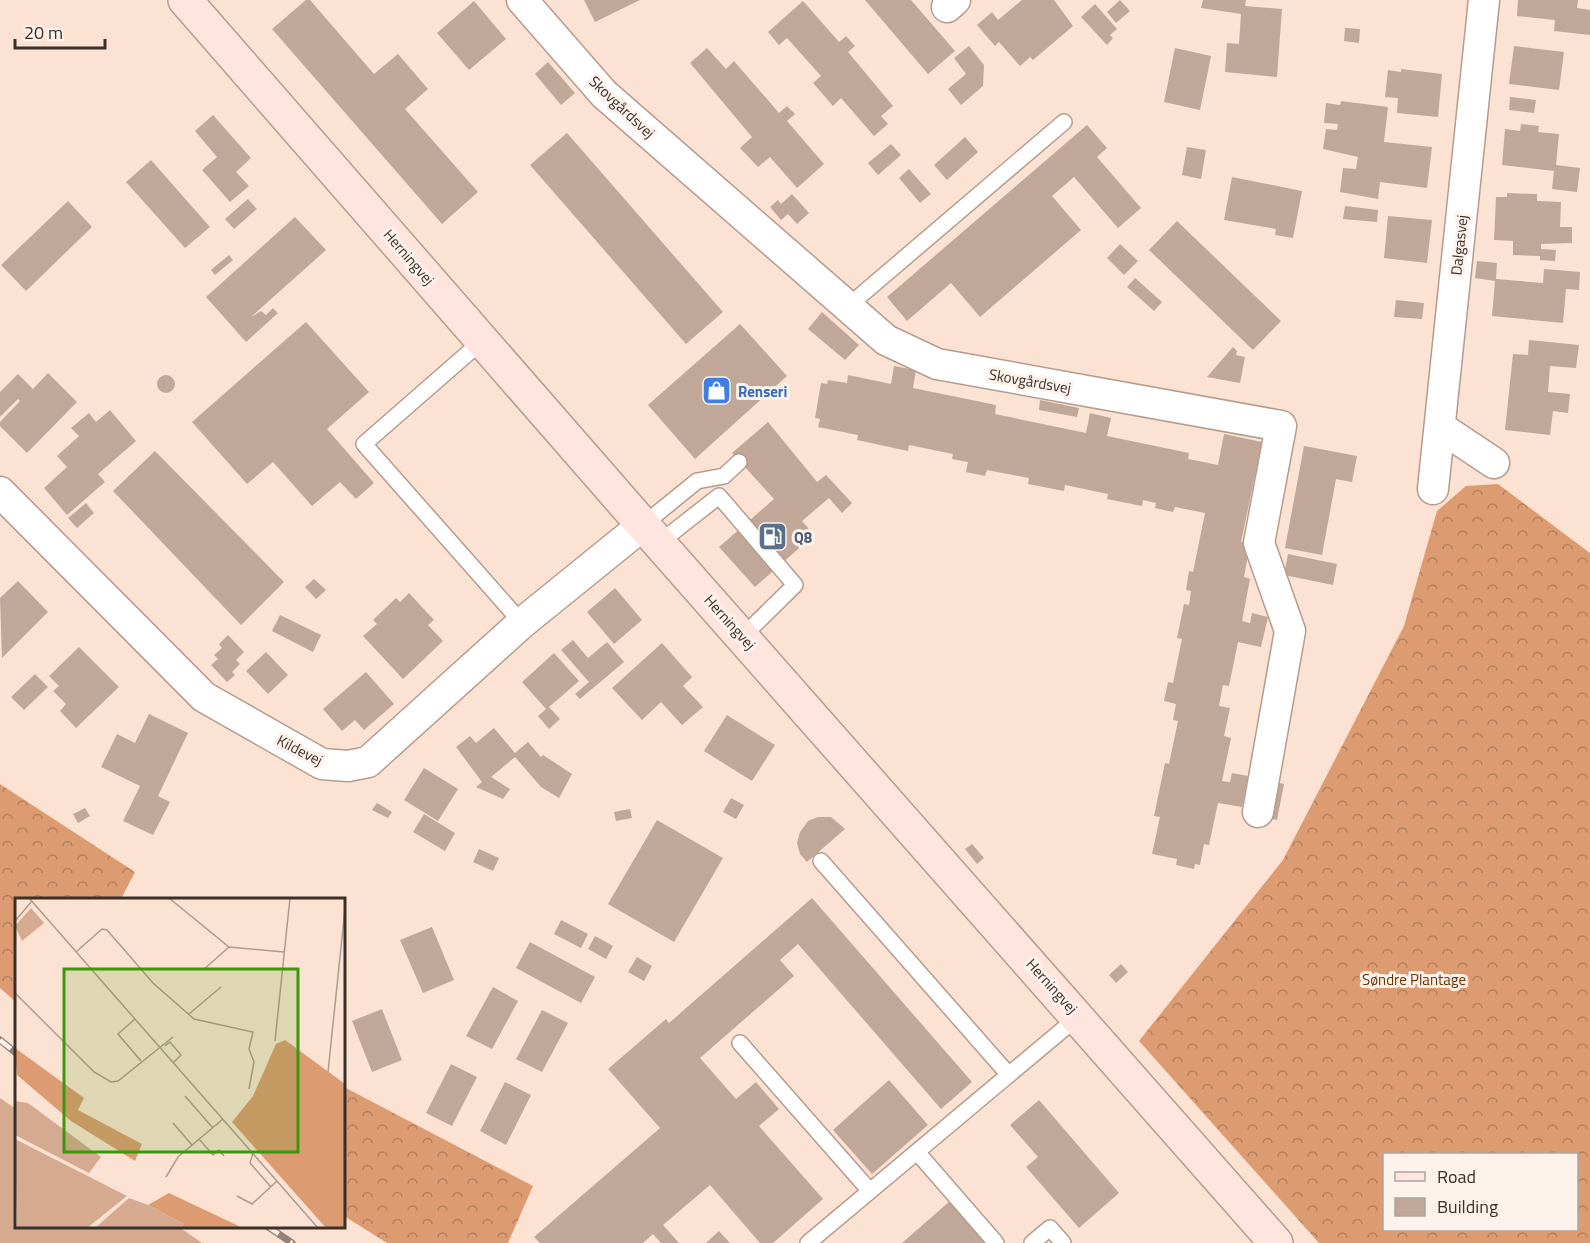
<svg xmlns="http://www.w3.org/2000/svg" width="1590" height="1243" font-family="'Titillium Web',sans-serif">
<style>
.grass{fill:#d5aa90}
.forest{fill:url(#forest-crowns);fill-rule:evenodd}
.building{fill:#c0a798}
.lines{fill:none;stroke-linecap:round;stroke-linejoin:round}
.lane-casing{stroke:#b59c8d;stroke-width:18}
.street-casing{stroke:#b59c8d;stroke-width:33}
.secondary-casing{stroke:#b59c8d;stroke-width:36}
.lane{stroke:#fff;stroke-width:15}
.street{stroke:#fff;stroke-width:30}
.secondary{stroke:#ffe5de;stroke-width:33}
.rail-casing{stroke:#938177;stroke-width:7}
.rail{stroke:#fdf2ec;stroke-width:4.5;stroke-dasharray:14;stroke-linecap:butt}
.labels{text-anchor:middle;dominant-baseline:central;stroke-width:6;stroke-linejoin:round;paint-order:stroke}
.street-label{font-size:15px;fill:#3a302a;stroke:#fdf2ec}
.shop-label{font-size:15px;font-weight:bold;fill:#366cbe;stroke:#fdf2ec;text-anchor:start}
.service-label{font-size:15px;font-weight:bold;fill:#4e5e75;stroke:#fdf2ec;text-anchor:start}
.park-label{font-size:15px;fill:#6f3300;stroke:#fdf2ec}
.inset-road{fill:none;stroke:#ae9b8f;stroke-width:1.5}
.view{fill:#3d960d;fill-opacity:0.15;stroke:#3d960d;stroke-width:3}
.inset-edge{fill:none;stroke:#3a302a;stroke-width:3}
</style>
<defs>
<pattern id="forest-crowns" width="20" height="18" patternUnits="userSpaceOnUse" patternTransform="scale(1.5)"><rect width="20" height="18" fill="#dc9b71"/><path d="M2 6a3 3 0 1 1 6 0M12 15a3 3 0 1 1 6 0" fill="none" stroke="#b37f5d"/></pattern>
</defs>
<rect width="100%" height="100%" fill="#fce2d2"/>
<path class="grass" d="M0 1098 16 1109V1226L179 1227 202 1243H0Z"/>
<path class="forest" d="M1498 484 1590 553V1243H1319L1139 1041 1283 860 1404 626 1437 511 1466 486ZM1384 1154H1576V1230H1384Z
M0 784 135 872 121 899 16 900V1002L0 988Z
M344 1087 533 1186 508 1243H387L344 1216Z"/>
<path class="building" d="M306 0H310L374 74 398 54 428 89 405 109 478 192 442 224 272 29Z
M584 0H640L595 22Z
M865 0H911L955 51 928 74Z
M1022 0H1054L1073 26 1033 60 1030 57 1020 66 999 42 995 46 977 25 992 12 998 20Z
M1120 0 1130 11 1116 23 1107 12Z
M1203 0H1246L1245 6 1282 9 1277 77 1225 72 1227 43 1239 44 1241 14 1201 8Z
M1518 0H1578L1577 8 1590 10V35L1554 31 1555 20 1517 16Z
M474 1 506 39 469 70 437 33Z
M803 1 839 42 846 36 855 46 848 52 893 106 881 116 888 124 874 136 841 98 833 106 813 83 821 76 787 38 779 45 768 32Z
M1095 4 1117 29 1110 35 1113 38 1107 45 1081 17Z
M1345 28 1360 29 1359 43 1344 41Z
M969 46 984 65 983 86 961 105 948 89 966 74 954 58Z
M1514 46 1564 52 1559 90 1509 84Z
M707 48 726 69 734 61 779 113 787 106 795 114 787 121 824 164 797 188 770 157 758 167 740 148 752 137 690 63Z
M1175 48 1211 56 1200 110 1164 102Z
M548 62 575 93 561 105 535 74Z
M1401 69 1442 74 1438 117 1397 113 1398 98 1385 97 1388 70 1401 72Z
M1510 97 1536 100 1534 113 1509 110Z
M1341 101 1388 107 1384 142 1432 147 1427 188 1380 182 1378 199 1340 192 1343 168 1356 169 1358 157 1323 149 1326 129 1337 130 1338 124 1324 123 1326 103 1340 105Z
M213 115 251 158 236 172 249 186 230 202 202 170 217 157 195 131Z
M1521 124 1539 126 1538 132 1559 134 1556 165 1580 168 1577 192 1552 189 1554 171 1502 165 1505 129 1520 131Z
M1087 125 1107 148 1097 157 1141 208 1118 228 1074 177 1052 196 1081 230 980 317 951 283 907 321 887 297Z
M567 133 723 312 686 344 530 165Z
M965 137 978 152 947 180 934 165Z
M891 144 901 155 878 175 868 163Z
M1187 147 1206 150 1201 179 1182 175Z
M151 160 210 227 185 248 126 182Z
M909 169 931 194 920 203 899 178Z
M1232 177 1302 191 1293 238 1275 235 1276 229 1224 220Z
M1507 193 1537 194V201L1561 202 1560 227H1572V243L1541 244V249L1556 250 1555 261 1540 260V256L1513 255V241L1494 240 1496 197H1507Z
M792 194 809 213 797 224 788 214 781 220 770 207 778 200 781 204Z
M248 199 257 209 234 229 225 219Z
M68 201 92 227 26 291 1 265Z
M1345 206 1378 210 1377 222 1343 219Z
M1388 216 1432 220 1427 263 1384 258Z
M295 217 326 250 251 317 261 311 266 315 273 308 278 313 246 342 206 297Z
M1177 221 1281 321 1253 350 1149 250Z
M1120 244 1138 261 1124 275 1107 258Z
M229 255 233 260 215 275 211 270Z
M1477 261 1497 263 1496 279 1543 283 1544 269 1580 272 1579 290 1566 289 1563 323 1492 316 1495 281 1475 278Z
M1135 278 1162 302 1154 311 1127 287Z
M1396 300 1424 303 1422 319 1394 317Z
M822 312 859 345 845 360 808 329Z
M306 322 369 392 327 429 374 483 356 499 340 482 312 506 273 462 247 484 192 422Z
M740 324 787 376 695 459 648 405Z
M1529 340 1579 345 1576 368 1550 366 1548 392 1570 394 1568 413 1553 411 1550 435 1505 430 1513 354 1528 355Z
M1233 347 1237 351 1236 355 1245 357 1240 383 1207 377Z
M894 366 916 370 913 388 996 405 995 414 1086 433 1090 413 1111 418 1107 436 1189 453 1188 459 1218 465 1224 434 1262 442 1241 542 1250 544 1244 577 1250 579 1242 621 1250 623 1252 613 1268 617 1261 647 1238 642 1229 686 1223 685 1219 706 1230 708 1224 736 1231 738 1222 781 1230 782 1232 773 1248 776 1242 807 1218 803 1209 845 1204 844 1200 865 1195 864 1194 869 1176 865 1177 859 1152 854 1160 817 1154 816 1165 763 1169 764 1178 721 1173 720 1176 704 1164 701 1168 682 1173 683 1182 639 1177 638 1184 604 1189 605 1191 591 1186 590 1189 571 1193 572 1205 513 1175 507 1173 512 1155 508 1156 503 1143 500 1142 506 1107 499 1108 494 1065 485 1064 491 1028 484 1029 478 987 470 985 476 966 472 968 462 952 459 953 454 909 445 908 451 857 440 858 435 818 427 820 419 815 418 821 383 827 384 828 380 847 383 848 375 891 384Z
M48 373 77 402 27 453 0 426V422L20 401 18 399 0 417V392L18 374 33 389Z
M157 384a9 9 0 1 1 18 0a9 9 0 1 1-18 0Z
M1040 400 1079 408 1077 417 1039 410Z
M110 410 136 441 98 474 105 482 67 515 44 488 67 467 57 456 79 436 71 428 89 413 96 422Z
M768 422 817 482 826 475 852 503 842 513 829 498 802 521 814 535 755 587 719 547 774 499 732 453Z
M1304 446 1357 456 1352 482 1336 479 1322 555 1285 548Z
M155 451 284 582 241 625 113 491Z
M86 503 94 513 77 528 68 518Z
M1288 554 1337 564 1333 585 1284 575Z
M314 579 326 590 316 599 305 587Z
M18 581 48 612 2 658 0 598Z
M615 588 642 620 614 644 587 612Z
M409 593 434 620 428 625 443 641 403 679 363 636 377 624 373 620 396 598 400 602Z
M280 615 321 635 313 652 272 631Z
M228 635 244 652 236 660 240 664 232 672 235 675 227 682 211 665 218 659 214 655 222 648 219 644Z
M573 640 588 658 607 642 624 662 580 699 575 694 589 682 561 650Z
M662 643 692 677 683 686 703 707 682 725 661 702 642 720 612 688Z
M79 647 119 687 76 728 60 711 66 704 53 691 59 686 49 676Z
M266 652 288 675 268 694 246 671Z
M554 653 579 681 549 707 560 719 549 729 538 716 546 709 522 682Z
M366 672 394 704 364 730 355 720 342 731 323 709Z
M35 674 48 687 24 710 11 697Z
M149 714 188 733 158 796 170 802 153 835 123 821 140 786 101 767 117 734 135 743Z
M727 715 775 745 752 781 704 751Z
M494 728 515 753 528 742 541 757 543 755 572 774 559 798 541 787 515 757 491 777 510 789 503 799 476 787 482 782 456 747 470 736 476 743Z
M424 768 458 789 438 821 404 800Z
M1274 782 1284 784 1277 820 1267 818Z
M731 798 744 805 736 819 723 812Z
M377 803 392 812 388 818 372 810Z
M85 808 90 816 78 823 73 814Z
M630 809 632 818 616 821 614 812Z
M424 814 455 833 445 851 413 832Z
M818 817H831L845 829 807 862 800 854 797 843 800 832 808 821Z
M657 820 723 858 674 942 608 904Z
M972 844 984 858 977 864 965 849Z
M479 849 499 858 493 871 473 862Z
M812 898 972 1082 941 1109 798 944 780 960 794 976 700 1058 736 1099 756 1082 779 1109 759 1126 823 1199 773 1243H760L710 1185 663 1225 679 1243H661L653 1234 643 1243H540L534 1237 660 1128 608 1069 666 1019 669 1023Z
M561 920 588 934 581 948 554 934Z
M432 927 454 980 423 993 400 940Z
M595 936 613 946 606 959 588 949Z
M530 942 595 977 581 1003 516 968Z
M637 957 652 966 644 981 628 972Z
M1121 964 1128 972 1116 983 1109 975Z
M493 987 518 1001 492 1049 466 1036Z
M382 1009 402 1060 372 1072 352 1021Z
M542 1010 568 1023 542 1072 516 1059Z
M451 1064 477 1077 452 1126 426 1113Z
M889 1080 928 1125 872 1174 833 1130Z
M505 1082 531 1095 506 1145 480 1131Z
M1039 1100 1119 1193 1079 1228 1026 1167 1038 1157 1010 1125Z
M950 1201 987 1243H902Z
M719 1231 730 1243H706Z"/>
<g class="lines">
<defs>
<path id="lane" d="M847 307 1064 122
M482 341 364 444 522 623
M643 525 697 481 724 476 739 462
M659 543 719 496 795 585 742 637
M821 861 1009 1075
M740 1043 870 1191
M917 1152 996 1243
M808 1243 1079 1016
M1032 1243 1050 1228 1063 1243"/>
<path id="street" d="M522 0 604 94 886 340 937 364 1281 426 1259 543 1290 631 1258 812
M947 7 955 0
M1440 427 1494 463
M1433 489 1484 0
M0 492 204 697 322 764 348 766 368 762 522 623 643 525"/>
<path id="secondary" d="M185 0 643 525 1276 1243"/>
</defs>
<use href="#lane" class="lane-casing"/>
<use href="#street" class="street-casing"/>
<use href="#secondary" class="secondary-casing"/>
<use href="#lane" class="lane"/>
<use href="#street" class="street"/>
<use href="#secondary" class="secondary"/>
<defs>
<path id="rail" d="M0 1040 16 1053
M267 1226 292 1243"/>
</defs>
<use href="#rail" class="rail-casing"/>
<use href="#rail" class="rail"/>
</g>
<defs>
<symbol id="shop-square" viewBox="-11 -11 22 22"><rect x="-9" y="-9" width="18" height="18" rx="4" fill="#3f7fe0" stroke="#fdf2ec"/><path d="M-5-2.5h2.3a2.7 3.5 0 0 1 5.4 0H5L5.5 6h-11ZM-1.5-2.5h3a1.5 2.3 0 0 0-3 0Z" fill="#fff"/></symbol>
<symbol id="fuel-square" viewBox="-11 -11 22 22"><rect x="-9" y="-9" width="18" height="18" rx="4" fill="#5c6f8a" stroke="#fdf2ec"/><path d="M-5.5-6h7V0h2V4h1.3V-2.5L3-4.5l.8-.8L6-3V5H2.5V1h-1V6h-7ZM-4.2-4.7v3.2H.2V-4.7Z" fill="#fff"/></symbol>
</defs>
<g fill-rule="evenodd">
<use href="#shop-square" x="700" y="374" width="33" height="33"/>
<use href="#fuel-square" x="756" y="520" width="33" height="33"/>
</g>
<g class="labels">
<g class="street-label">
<text transform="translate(622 107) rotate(43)">Skovgårdsvej</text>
<text transform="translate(1459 245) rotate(-84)">Dalgasvej</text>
<text transform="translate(409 257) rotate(49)">Herningvej</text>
<text transform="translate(1030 381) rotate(10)">Skovgårdsvej</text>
<text transform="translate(730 622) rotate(48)">Herningvej</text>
<text transform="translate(300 750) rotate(27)">Kildevej</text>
<text transform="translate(1052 986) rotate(48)">Herningvej</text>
</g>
<g class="shop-label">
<text x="738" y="391">Renseri</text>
</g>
<g class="service-label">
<text x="794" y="537">Q8</text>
</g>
<g class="park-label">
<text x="1414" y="979">Søndre Plantage</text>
</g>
</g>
<g transform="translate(15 898)">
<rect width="330" height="330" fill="#fce2d2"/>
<path d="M16 10 29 25 7 43 0 28ZM0 203 13 205 86 259 74 275 0 237ZM0 241 112 298 72 330H2ZM114 300 133 307 169 326 166 330H80Z" fill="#d5aa90"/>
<path d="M270 142 330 186V330H311L217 224 238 198 261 146ZM0 150 69 200 63 212 127 246 120 263 56 223 2 177ZM154 295 228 330H166L169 326 133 307Z" fill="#dc9b71"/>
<path class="inset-road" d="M14 0 303 330M154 0 214 49 269 54M0 23 17 3M61 54 87 31 92 32 138 85 179 121 238 134 234 151 239 164 234 191M188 72 214 49M0 95 79 174 96 184 103 183 158 139M174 116 206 89M120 121 103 136 126 163M260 143 275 0M150 148 155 144 166 157 158 165M313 174 330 11M170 198 198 230M158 225 177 247M184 241 198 257 204 252 209 258M238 255 235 265 256 289M151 279 163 259 208 221M222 298 237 306 262 283"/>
<path class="view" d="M49 71H283V254H49Z"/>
<rect width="330" height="330" class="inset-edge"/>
</g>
<rect x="1383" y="1153" width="195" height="78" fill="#fdf2ec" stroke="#afa49e" stroke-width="1.5"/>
<rect x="1395" y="1172" width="30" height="9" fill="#ffe5de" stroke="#afa49e" stroke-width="1.5"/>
<text x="1437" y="1183" font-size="18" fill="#3a302a">Road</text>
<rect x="1395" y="1198" width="30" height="18" fill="#c0a798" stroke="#afa49e" stroke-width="1.5"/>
<text x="1437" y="1213" font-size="18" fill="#3a302a">Building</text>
<path d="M15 39v9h90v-9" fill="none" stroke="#3a302a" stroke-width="3"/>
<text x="24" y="39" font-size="18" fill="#3a302a" stroke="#fdf2ec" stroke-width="4.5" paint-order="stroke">20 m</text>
</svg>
